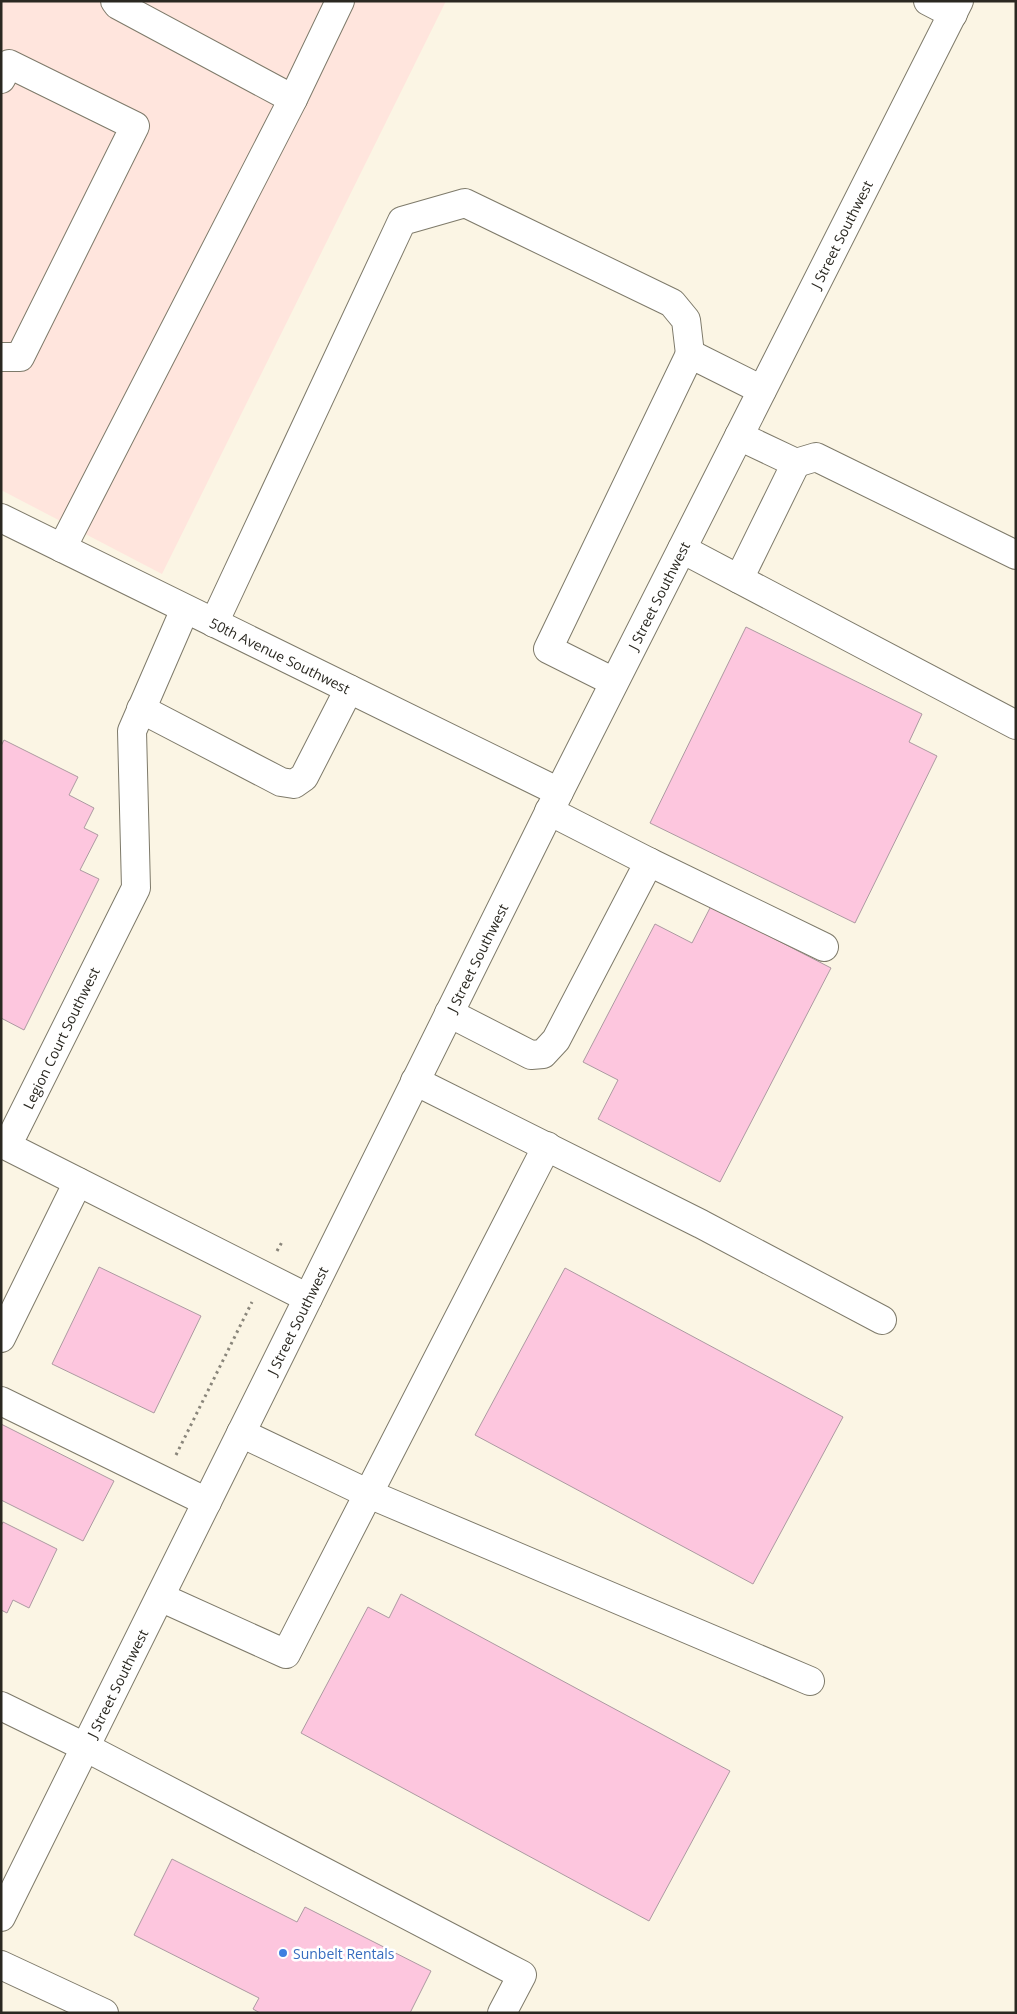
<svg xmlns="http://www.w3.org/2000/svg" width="1017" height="2014" font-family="'Open Sans',sans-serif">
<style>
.industrial{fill:#ffe5dd}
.building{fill:#fdc6de;stroke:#ac9aa1}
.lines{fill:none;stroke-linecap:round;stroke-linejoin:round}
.minor-casing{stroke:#7e7a6a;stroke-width:30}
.path{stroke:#89857a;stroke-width:3;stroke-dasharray:2.5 4;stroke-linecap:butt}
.minor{stroke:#fff;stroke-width:28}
.shop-dot{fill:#3f7fe0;stroke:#fff;stroke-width:2}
.labels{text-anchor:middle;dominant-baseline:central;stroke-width:5;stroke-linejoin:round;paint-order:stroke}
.street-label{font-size:14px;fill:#2a2821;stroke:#fff}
.shop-label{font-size:14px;fill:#366cbe;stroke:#fff;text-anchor:start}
</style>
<rect width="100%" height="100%" fill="#fbf5e4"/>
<path class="industrial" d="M1 1H446L162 574 1 490Z"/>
<path class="building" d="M746 627 922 714 909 742 937 756 855 923 650 823Z
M4 740 78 777 69 795 94 808 84 828 98 835 80 870 99 879 24 1030 1 1018V746Z
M711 906 831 968 720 1182 598 1119 618 1080 583 1062 655 924 692 943Z
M99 1267 201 1316 154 1413 52 1364Z
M565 1268 843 1417 753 1584 475 1435Z
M1 1424 114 1481 83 1541 1 1500Z
M3 1522 57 1549 29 1608 13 1600 7 1613 1 1610V1526Z
M401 1594 730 1771 649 1921 301 1733 368 1607 389 1618Z
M172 1859 297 1922 305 1907 431 1971 410 2013H260L253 2009 259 1998 134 1935Z"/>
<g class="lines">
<defs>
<g id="minor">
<path d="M115 1 118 5 293 99"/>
<path d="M928 1 953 14"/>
<path d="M1 79 9 64 135 126 20 357H1"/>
<path d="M739 436 796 463 816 457 1016 555"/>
<path id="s1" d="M1 518 559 792"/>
<path d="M62 548 293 99 340 1"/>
<path d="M682 549 1016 725"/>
<path d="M739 579 796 463"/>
<path d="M185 609 132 731 136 888 7 1146 308 1298"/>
<path d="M214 623 402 221 465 203 672 303 686 320 690 354"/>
<path d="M614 682 548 649 690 354 762 390"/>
<path d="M141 709 281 782 294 784 304 777 349 689"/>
<path d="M649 862 824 947"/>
<path d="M449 1013 531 1055 543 1054 556 1040 649 862 549 811"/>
<path d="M415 1081 701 1224 882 1320"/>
<path d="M1 1338 78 1182"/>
<path d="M1 1401 207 1502"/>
<path d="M241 1433 369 1494 810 1681"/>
<path d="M160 1597 286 1654 547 1146"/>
<path d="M1 1706 85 1747 522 1975 502 2013"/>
<path id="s2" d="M1 1917 559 792 959 1"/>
<path d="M1 1965 104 2013"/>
</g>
</defs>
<use href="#minor" class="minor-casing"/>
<path class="path" d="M277 1251 282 1242
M176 1455 252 1302"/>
<use href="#minor" class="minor"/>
</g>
<circle class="shop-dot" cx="283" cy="1953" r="5"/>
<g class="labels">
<g class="street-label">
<text stroke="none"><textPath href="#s2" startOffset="1881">J Street Southwest</textPath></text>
<text stroke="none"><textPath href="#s2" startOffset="1476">J Street Southwest</textPath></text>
<text stroke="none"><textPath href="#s1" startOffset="311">50th Avenue Southwest</textPath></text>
<text stroke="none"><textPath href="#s2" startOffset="1071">J Street Southwest</textPath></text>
<text transform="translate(61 1038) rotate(-64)">Legion Court Southwest</text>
<text stroke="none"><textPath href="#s2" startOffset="666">J Street Southwest</textPath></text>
<text stroke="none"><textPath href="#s2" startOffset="261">J Street Southwest</textPath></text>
</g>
<g class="shop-label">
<text x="293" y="1953">Sunbelt Rentals</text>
</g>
</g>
<rect width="1017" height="2014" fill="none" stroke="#2a2821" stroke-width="5"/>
</svg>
